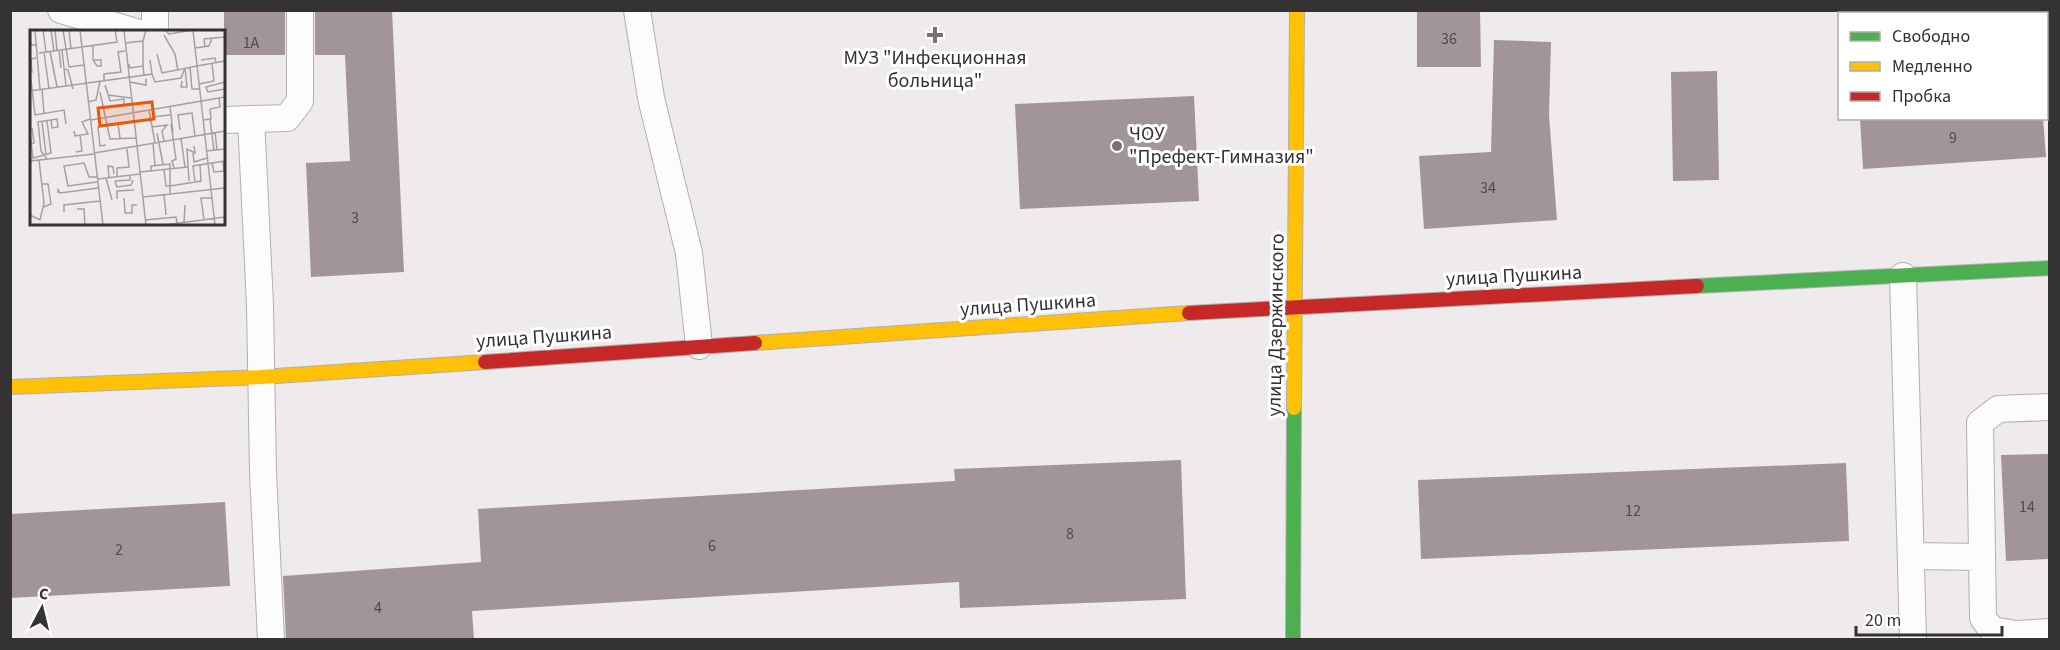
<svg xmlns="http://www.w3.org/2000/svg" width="2060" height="650" font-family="'Source Sans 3',sans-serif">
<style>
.building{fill:#a1959b}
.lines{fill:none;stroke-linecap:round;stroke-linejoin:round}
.lane-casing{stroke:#b2afb0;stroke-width:28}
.fast-casing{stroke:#b2afb0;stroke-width:16}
.slow-casing{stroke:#b2afb0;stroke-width:16}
.jam-casing{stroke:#b2afb0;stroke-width:16}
.lane{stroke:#fdfcfc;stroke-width:26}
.fast{stroke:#4caf50;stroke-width:14}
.slow{stroke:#ffc107;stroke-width:14}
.jam{stroke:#c62828;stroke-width:14}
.poi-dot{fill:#767274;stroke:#fff;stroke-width:2}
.labels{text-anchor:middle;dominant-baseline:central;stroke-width:6;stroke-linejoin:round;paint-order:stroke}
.number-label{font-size:16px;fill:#504b4d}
.poi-label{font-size:20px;fill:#353233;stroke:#fff}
.street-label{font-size:20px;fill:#353233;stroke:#fff}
.inset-road{fill:none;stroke:#a5a0a2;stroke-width:1.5}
.view{fill:#e8590c;fill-opacity:0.15;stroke:#e8590c;stroke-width:3}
.inset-edge{fill:none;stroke:#353233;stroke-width:3}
</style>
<rect width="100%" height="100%" fill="#efeaec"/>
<path class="building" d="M224 10H285V55H224Z
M315 10H392L404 272 311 277 306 163 350 161 345 55H315Z
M1417 10H1480L1481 67H1417Z
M1494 40 1551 42 1549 115 1557 220 1424 229 1419 156 1491 152Z
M1717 71 1719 180 1673 181 1671 72Z
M1194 96 1199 201 1020 209 1015 104Z
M1860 118H2043L2046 157 1863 169Z
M2049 454V559L2006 561 2001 455Z
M1181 460 1186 599 960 608 959 582 472 611 474 639H286L283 576 481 562 478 509 955 481 954 469Z
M1846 463 1849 541 1421 559 1418 480Z
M225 502 230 586 10 598V514Z"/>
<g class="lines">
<defs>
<path id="lane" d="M61 10 136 32
M637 10 651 98 689 253 699 346
M155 32V10
M251 119 287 118 300 101V10
M224 120 251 119 260 305 263 473 271 640
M1903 276 1913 640
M2050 407 1998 409 1980 423 1983 618 1992 630 2016 634 2050 632
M1911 556 1982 557"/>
<path id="fast" d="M1697 286 2050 268
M1293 640 1294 408"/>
<path id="slow" d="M755 343 1189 313
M10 387 261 377 485 362
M1294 408 1297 10"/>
<path id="jam" d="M1189 313 1697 286
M485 362 755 343"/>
</defs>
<use href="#lane" class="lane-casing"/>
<use href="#fast" class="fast-casing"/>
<use href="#slow" class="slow-casing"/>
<use href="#jam" class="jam-casing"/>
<use href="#lane" class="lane"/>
<use href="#fast" class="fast"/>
<use href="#slow" class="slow"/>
<use href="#jam" class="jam"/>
</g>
<g class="poi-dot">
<path d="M932 26h6v6h6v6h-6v6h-6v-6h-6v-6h6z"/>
<circle cx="1117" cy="146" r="6"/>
</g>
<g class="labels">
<g class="number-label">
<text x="1449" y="39">36</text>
<text x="251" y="43">1А</text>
<text x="1953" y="138">9</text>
<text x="1488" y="188">34</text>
<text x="355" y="218">3</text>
<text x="2027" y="507">14</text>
<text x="1633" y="511">12</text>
<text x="1070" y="534">8</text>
<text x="712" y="546">6</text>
<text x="119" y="550">2</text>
<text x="378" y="608">4</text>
</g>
<g class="poi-label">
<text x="935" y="58">МУЗ "Инфекционная<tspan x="935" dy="23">больница"</tspan></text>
<text x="1129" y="134" text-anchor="start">ЧОУ<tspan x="1129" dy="23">"Префект-Гимназия"</tspan></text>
</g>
<g class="street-label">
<text transform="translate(1514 276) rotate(-3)">улица Пушкина</text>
<text transform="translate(1028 305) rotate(-4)">улица Пушкина</text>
<text transform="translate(1276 325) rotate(-89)">улица Дзержинского</text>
<text transform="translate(544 337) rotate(-4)">улица Пушкина</text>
</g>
</g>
<g transform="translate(30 30)">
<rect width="195" height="195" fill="#efeaec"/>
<path class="inset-road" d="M5 0 10 60M13 0 16 22M21 0 24 21M25 0 27 20M33 0 39 37 54 35M39 0 41 19M50 0 73 195M94 0 116 195M135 0 139 4 163 0M163 0 185 195M0 2 1 15H6M134 5 145 24 148 41M113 11V38M95 13 113 11 116 0M63 15V30L67 36H71V30H64M175 17 174 9 195 7M165 18 179 16 182 8M29 20 31 38M32 20 36 56M20 21 27 57M14 22 19 59M9 23 87 12 85 0M127 24 132 43 167 36M171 30 185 28 186 33M99 34 100 38 113 36 114 45M167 36 195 31M160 37 162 59H170M34 39 38 40 43 59M0 41 5 85 34 80 36 94M2 43 1 29 6 28M122 44 125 52 151 48 155 38M74 51V44L91 42 88 22 95 21M152 51 151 57H157L155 38M100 52 116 55V49M195 52 176 57 178 62 195 59M169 54 184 51 182 34M75 55 80 71 94 69V75M12 59 14 83M0 61 122 44 120 30M70 62 80 109 106 108M78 65 101 68M58 72 66 70 70 51M140 76 143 103M119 80 125 113M122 87 140 85M180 89 184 121M61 90 195 67M173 90 181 89 180 79 190 77 189 68M12 92 16 124M141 94 146 129 142 131 144 138M73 95 68 97 70 116 76 115M122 97 137 95 132 101 134 111M150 100 148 85 162 83 165 106M44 101 45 106 58 104 52 92 60 89M185 102 187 120M127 103 133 134M0 104 3 128M90 108 88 94 104 91M151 108 155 137M123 113 125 135M1 114 4 113 2 98M107 116 195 101M176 121 195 119M46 122 52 121 50 105M64 123 107 116M163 123 164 132 177 128M0 129 21 123 17 91M17 129 11 121 8 92 27 89 28 97 22 98 21 90M0 131 64 124M182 133 184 142 194 141 193 132M134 140 136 156H140L171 151 170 135M110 142 158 137M121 142V136L140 134V164M87 147V138L99 137 97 119M76 148 82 170M79 148 78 136 83 137 84 144M68 149 110 144M85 151 87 157 101 155 103 150M85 151 100 150V145M159 151 157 119 165 123 164 116M67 152 38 156 34 136 54 133 59 147H67M165 152 163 136 195 131M12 154H18L21 174 14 177M28 163V160L30 163 68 158M134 165 136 185M113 167 195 158M94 168 95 183H102V175H107M87 169V161L104 160M47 179H54L55 195M34 182V175L70 171M0 185 10 190 14 173 9 130M115 190 146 187 147 193M174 190 171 168H182M154 194 155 175M134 195 195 187"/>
<path class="view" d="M122 72 124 89 70 96 68 78Z"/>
<rect width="195" height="195" class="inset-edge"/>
</g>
<rect width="2060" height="650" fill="none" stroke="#353233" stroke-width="24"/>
<rect x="1838" y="12" width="210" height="108" fill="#ffffff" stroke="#aeadad" stroke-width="1.5"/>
<rect x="1850" y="32" width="30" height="9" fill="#4caf50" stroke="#aeadad" stroke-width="1.5"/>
<text x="1892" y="42" font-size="18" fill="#353233">Свободно</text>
<rect x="1850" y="62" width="30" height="9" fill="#ffc107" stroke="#aeadad" stroke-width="1.5"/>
<text x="1892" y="72" font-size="18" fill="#353233">Медленно</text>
<rect x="1850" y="92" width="30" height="9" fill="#c62828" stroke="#aeadad" stroke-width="1.5"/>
<text x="1892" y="102" font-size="18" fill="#353233">Пробка</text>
<g transform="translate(42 608) rotate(7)" stroke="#ffffff" stroke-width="4.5" paint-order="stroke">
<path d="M0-4.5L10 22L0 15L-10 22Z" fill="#353233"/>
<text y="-9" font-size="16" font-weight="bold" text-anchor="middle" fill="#353233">С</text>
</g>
<path d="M1856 626v9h146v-9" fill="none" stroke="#353233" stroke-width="3"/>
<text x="1865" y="626" font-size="18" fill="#353233" stroke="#ffffff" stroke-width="4.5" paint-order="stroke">20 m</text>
</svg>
